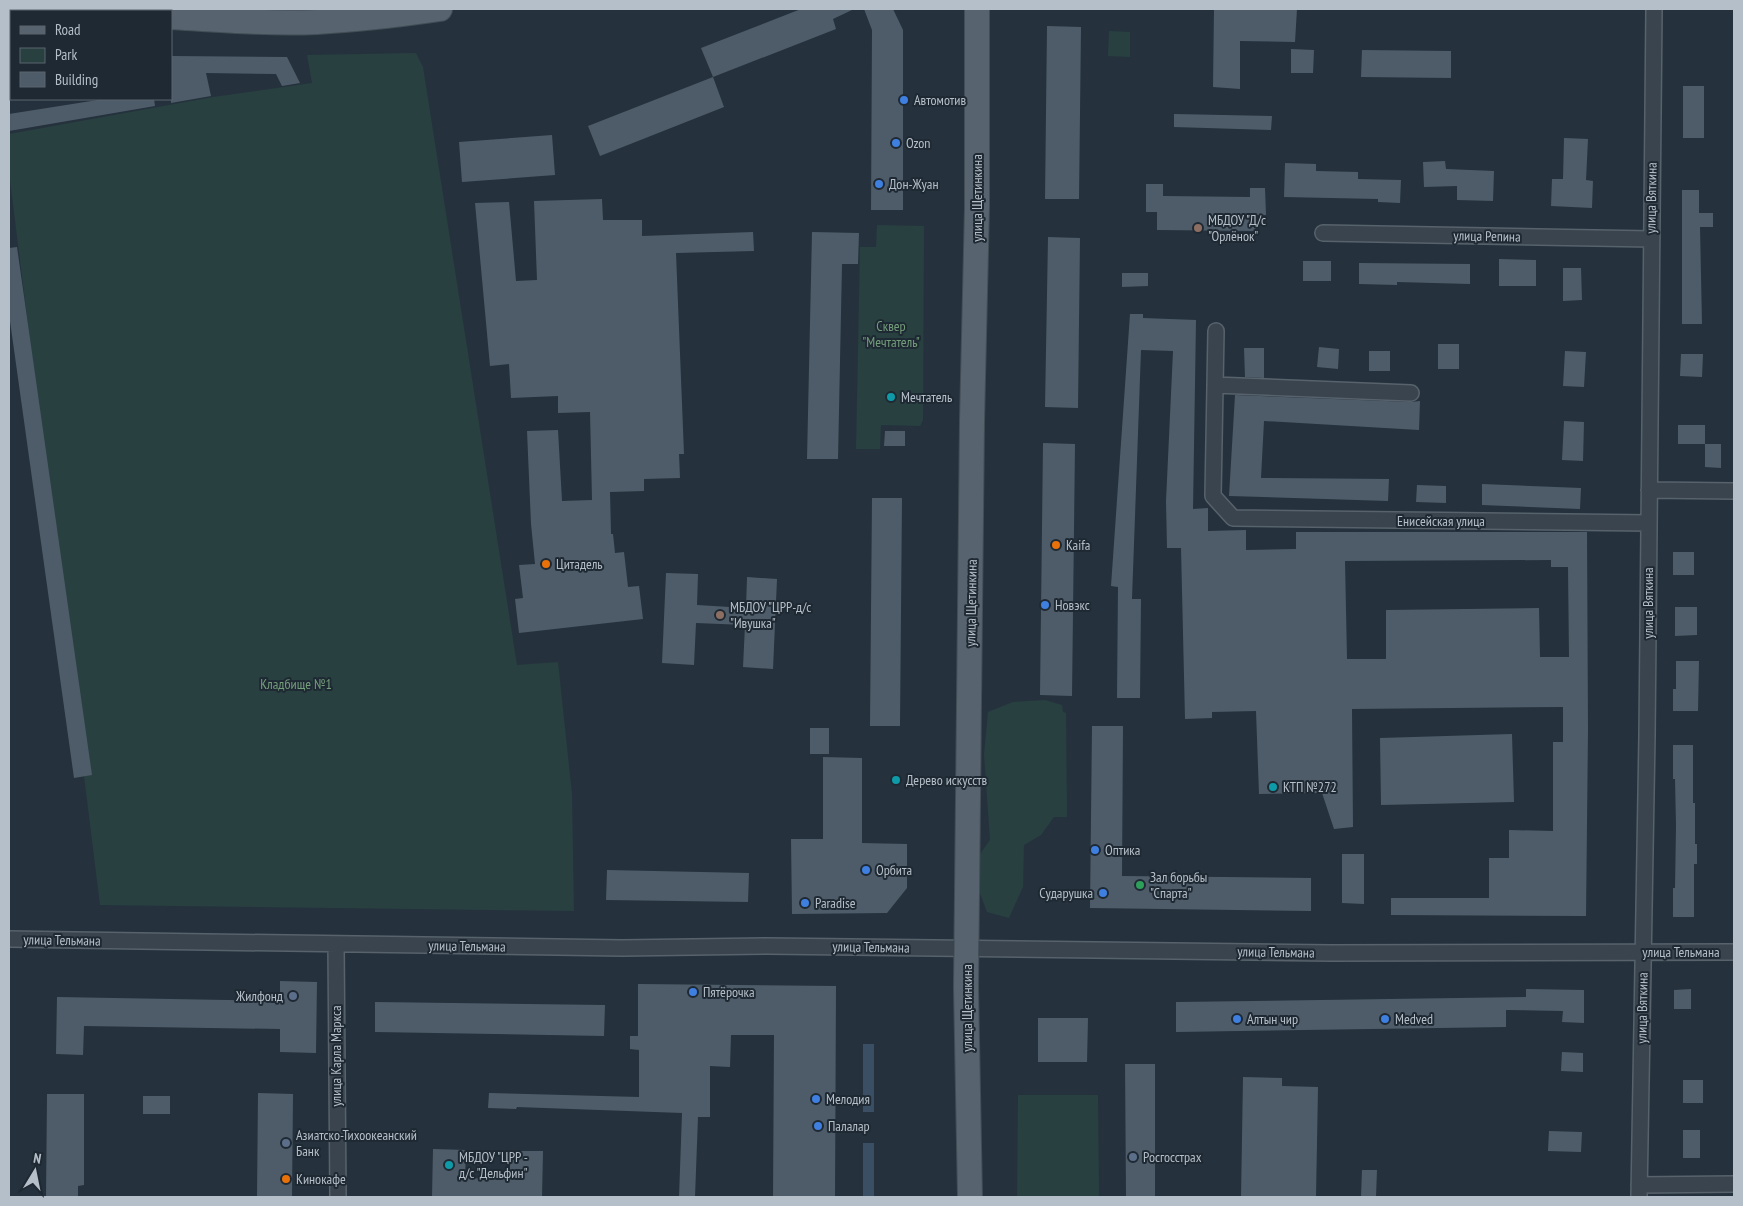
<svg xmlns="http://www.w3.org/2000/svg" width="1743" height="1206" font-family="'PT Sans Narrow',sans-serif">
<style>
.green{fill:#284040}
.water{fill:#3a4f64}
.building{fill:#4e5c69;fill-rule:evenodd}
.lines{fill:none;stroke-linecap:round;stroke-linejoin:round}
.minor-casing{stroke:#57626c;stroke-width:18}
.primary-casing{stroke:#424d57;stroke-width:26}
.minor{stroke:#39444e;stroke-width:15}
.primary{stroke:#57636e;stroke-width:24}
.shop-dot{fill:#3f7fe0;stroke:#1e2933;stroke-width:2}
.education-dot{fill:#8d6e63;stroke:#1e2933;stroke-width:2}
.culture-dot{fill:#0f9aa8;stroke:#1e2933;stroke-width:2}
.food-dot{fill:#e8710a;stroke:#1e2933;stroke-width:2}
.leisure-dot{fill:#2e9e5b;stroke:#1e2933;stroke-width:2}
.service-dot{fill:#5c6f8a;stroke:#1e2933;stroke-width:2}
.labels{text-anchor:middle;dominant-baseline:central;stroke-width:4;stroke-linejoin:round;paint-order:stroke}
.poi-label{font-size:14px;fill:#b5bfc9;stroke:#1e2933;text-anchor:start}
.street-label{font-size:14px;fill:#b5bfc9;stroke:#1e2933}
.park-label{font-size:14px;fill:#749d7a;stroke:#1e2933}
</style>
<rect width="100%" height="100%" fill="#25323d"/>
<path class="green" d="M1109 31 1130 32V57L1108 56Z
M416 53 423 67 517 665 558 662 572 794 574 911 100 905 9 172V134L213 97 312 83 307 55Z
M877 225 924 226 923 420 920 426 881 425 880 449H856L860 247H876Z
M1045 700 1062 705 1063 712 1066 713 1067 817H1054L1041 835 1024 845 1023 887 1009 918 987 912 973 875 977 858 990 840 984 754 988 712 1013 702Z
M1018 1095H1098L1099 1197H1017Z"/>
<path class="water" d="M863 1044H874V1112H863Z
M863 1143H874V1197H863Z"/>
<path class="building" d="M801 9H854L833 19 836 29 713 77 701 48Z
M864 9H893L903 30V210H871L872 30Z
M1214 9H1297L1295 42 1240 41V89L1213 87Z
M1047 26 1081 27 1079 199H1045Z
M1291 49 1314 50 1313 73H1291Z
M1362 50 1451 51V78L1361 77Z
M171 56 287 57 300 83 282 86 276 74 206 73 211 96 171 103Z
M713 77 724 107 600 156 588 126Z
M1683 86H1704V138H1683Z
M104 99H154L155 106 9 131V114Z
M1174 114 1272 116 1271 130 1174 127Z
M552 135 555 175 462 182 459 142Z
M1564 138 1588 139 1586 180 1593 181 1592 208 1551 206 1552 179H1563Z
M1445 161 1446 169 1494 171 1493 201 1457 200V186L1424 187 1423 162Z
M1285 163 1316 164V171L1358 172V179L1401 180 1400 203 1378 202V199L1284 197Z
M1146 184H1163V196L1250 197V188H1265L1266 215H1257V231L1157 230V212H1146Z
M1682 190H1699V213H1713V227H1700L1702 324H1682Z
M602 199 603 220H642V236L753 232 754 251 676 253 684 454H679L680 478 644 479V491L610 492 611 534H613L615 553 624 552 628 587 639 586 643 619 519 633 515 599 523 598 519 565 535 564 531 524 527 431 558 430 562 501 592 500 590 412 558 413V396L511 398 509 364 490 366 475 203 509 202 516 281 537 280 534 201Z
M812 232 859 233 858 264H842L838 459H807Z
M1048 237 1080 238 1078 408 1045 407Z
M17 247 92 775 74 778 9 314V248Z
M1499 259 1536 260V286H1499Z
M1303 261H1331V281H1303Z
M1359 263 1470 264V284L1397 282V285L1359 284Z
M1563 268H1581L1582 300 1563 301Z
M1122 273H1148V286L1122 287Z
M1130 314H1143V318L1196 320 1193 509 1208 508V531L1246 530V550L1296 549V532H1587L1588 730 1586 916 1391 915V898H1489V858H1509V830L1553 831V742H1563V707L1352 709 1353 827 1334 829 1322 793 1259 794 1256 711 1212 712V718L1185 719 1181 548H1167L1166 501 1173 351 1141 350 1132 599H1141L1140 698H1117L1118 587 1111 586ZM1551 560V567H1568L1569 657H1540L1539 608 1386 610V659H1347L1345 561Z
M1438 344H1459V369H1438Z
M1319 347 1339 349 1338 369 1317 367Z
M1244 348H1264V378L1245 377Z
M1369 351H1390V371H1369Z
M1565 351 1586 352 1584 387 1563 386Z
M1681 354H1703L1702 377 1680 376Z
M1235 395 1411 402 1420 401 1419 430 1264 421 1261 478 1389 479 1388 501 1229 496Z
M1564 421 1584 422 1583 461 1562 460Z
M1678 425H1705V444H1678Z
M885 431H905V446H884Z
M1043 443 1075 444 1072 696 1040 695Z
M1705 444H1721V468L1705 467Z
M1482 484 1581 488 1580 509 1482 505Z
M1417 485 1446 486V503L1416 502Z
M872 498H902L900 726H870Z
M1673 552H1694V575H1673Z
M666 573 698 574 697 605 746 608 747 577 777 579 773 669 743 667 745 625 696 623 694 665 662 663Z
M1675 607H1697V635L1675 636Z
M1676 661H1699L1698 711H1673V689H1676Z
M1092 726H1123L1122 876 1311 878V911L1090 908Z
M810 728H829V754H810Z
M1512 734 1514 802 1381 805 1380 738Z
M1673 745H1693V803H1695V844H1697V864H1694V917H1673V888H1675L1676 826 1675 779H1673Z
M823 757 862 758V843L907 844V888L887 913 792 914 791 839H823Z
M1342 854H1364V904L1342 903Z
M607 870 749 873 748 902 606 900Z
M280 981 317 982 316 1053 280 1052V1029L84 1026 83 1055 56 1054 57 997 280 1001Z
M638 984 836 986 835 1197H773L774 1035H731L730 1067 710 1066V1117H698L695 1197H679L682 1113 517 1107 516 1109 488 1108 489 1093 639 1097V1050L630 1049V1036H638Z
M1526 989 1584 990V1023L1562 1022 1563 1011 1506 1010V1027L1176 1032V1002L1526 997Z
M1691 989V1009H1674V990Z
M375 1002 605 1005 604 1036 375 1032Z
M1038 1018H1088L1087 1062H1038Z
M1562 1052 1583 1053V1072L1561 1071Z
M1125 1064H1155V1197H1126Z
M1243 1077 1282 1078V1086L1318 1087 1316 1197H1241Z
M1683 1080H1703V1103H1683Z
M258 1093 293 1094 292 1197H257Z
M47 1094H84V1185L78 1186V1197H46Z
M143 1096H170V1114H143Z
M1683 1130H1700V1158H1683Z
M1549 1131 1582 1132 1581 1152 1548 1151Z
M433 1149 466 1150 465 1178 510 1179V1151H543L542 1197H432Z
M1362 1170H1377L1376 1197H1361Z"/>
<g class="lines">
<defs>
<path id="minor" d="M1323 233 1651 239
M1216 331 1213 496 1233 518 1649 523
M1215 385 1411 393
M1649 490 1734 491
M9 939 622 948 768 946 1331 953 1734 952
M336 944 338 1197
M1639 1185 1734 1184
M1639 1197 1647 736 1654 9"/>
<path id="primary" d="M39 9 80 11
M171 17C220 20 269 24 317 22 358 20 399 15 440 9
M970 1197 966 987 972 421 977 207V9"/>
</defs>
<use href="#minor" class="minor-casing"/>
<use href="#primary" class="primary-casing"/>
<use href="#minor" class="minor"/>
<use href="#primary" class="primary"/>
</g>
<g class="shop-dot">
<circle cx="904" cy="100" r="5"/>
<circle cx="896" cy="143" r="5"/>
<circle cx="879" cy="184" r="5"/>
<circle cx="1045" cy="605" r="5"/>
<circle cx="1095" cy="850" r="5"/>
<circle cx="866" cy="870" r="5"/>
<circle cx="1103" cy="893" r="5"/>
<circle cx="805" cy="903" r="5"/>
<circle cx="693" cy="992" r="5"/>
<circle cx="1237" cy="1019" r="5"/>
<circle cx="1385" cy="1019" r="5"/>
<circle cx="816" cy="1099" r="5"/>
<circle cx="818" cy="1126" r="5"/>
</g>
<g class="education-dot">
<circle cx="1198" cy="228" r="5"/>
<circle cx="720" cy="615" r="5"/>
</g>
<g class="culture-dot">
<circle cx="891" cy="397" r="5"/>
<circle cx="896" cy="780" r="5"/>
<circle cx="1273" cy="787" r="5"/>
<circle cx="449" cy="1165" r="5"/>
</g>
<g class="food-dot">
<circle cx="1056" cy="545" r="5"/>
<circle cx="546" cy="564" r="5"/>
<circle cx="286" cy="1179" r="5"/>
</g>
<circle class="leisure-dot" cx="1140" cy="885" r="5"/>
<g class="service-dot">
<circle cx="293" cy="996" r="5"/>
<circle cx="286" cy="1143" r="5"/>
<circle cx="1133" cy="1157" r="5"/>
</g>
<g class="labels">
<g class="poi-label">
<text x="914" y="100">Автомотив</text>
<text x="906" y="143">Ozon</text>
<text x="889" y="184">Дон-Жуан</text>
<text x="1208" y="220">МБДОУ "Д/с<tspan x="1208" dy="16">"Орлёнок"</tspan></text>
<text x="901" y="397">Мечтатель</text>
<text x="1066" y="545">Kaifa</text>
<text x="556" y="564">Цитадель</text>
<text x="1055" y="605">Новэкс</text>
<text x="730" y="607">МБДОУ "ЦРР-д/с<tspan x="730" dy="16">"Ивушка"</tspan></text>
<text x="906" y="780">Дерево искусств</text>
<text x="1283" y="787">КТП №272</text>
<text x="1105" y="850">Оптика</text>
<text x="876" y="870">Орбита</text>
<text x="1150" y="877">Зал борьбы<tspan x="1150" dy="16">"Спарта"</tspan></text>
<text x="1093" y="893" text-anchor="end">Сударушка</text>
<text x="815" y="903">Paradise</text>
<text x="703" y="992">Пятёрочка</text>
<text x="283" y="996" text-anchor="end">Жилфонд</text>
<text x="1247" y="1019">Алтын чир</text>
<text x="1395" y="1019">Medved</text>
<text x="826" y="1099">Мелодия</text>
<text x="828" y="1126">Палалар</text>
<text x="296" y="1135">Азиатско-Тихоокеанский<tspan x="296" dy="16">Банк</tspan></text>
<text x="459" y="1157">МБДОУ "ЦРР -<tspan x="459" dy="16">д/с "Дельфин"</tspan></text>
<text x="1143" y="1157">Росгосстрах</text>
<text x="296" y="1179">Кинокафе</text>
</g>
<g class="street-label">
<text transform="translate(977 198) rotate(-90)">улица Щетинкина</text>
<text transform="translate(1651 198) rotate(-89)">улица Вяткина</text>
<text transform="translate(1487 236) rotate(1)">улица Репина</text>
<text x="1441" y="521">Енисейская улица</text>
<text transform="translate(971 603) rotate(-89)">улица Щетинкина</text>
<text transform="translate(1648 603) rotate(-90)">улица Вяткина</text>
<text transform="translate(62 940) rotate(1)">улица Тельмана</text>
<text transform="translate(467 946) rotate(1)">улица Тельмана</text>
<text transform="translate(871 947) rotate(1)">улица Тельмана</text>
<text transform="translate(1276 952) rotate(1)">улица Тельмана</text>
<text x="1681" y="952">улица Тельмана</text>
<text transform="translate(967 1008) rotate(-90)">улица Щетинкина</text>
<text transform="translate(1642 1008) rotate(-89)">улица Вяткина</text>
<text transform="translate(336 1056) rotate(-90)">улица Карла Маркса</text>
</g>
<g class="park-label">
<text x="891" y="326">Сквер<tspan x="891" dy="16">"Мечтатель"</tspan></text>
<text x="296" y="684">Кладбище №1</text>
</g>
</g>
<rect width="1743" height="1206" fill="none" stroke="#b5bfc9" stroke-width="20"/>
<rect x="10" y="10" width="162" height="90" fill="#1e2933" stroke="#5a656f"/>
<rect x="20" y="26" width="25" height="8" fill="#57636e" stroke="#5a656f"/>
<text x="55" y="35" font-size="15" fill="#b5bfc9">Road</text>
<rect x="20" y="48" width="25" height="15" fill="#284040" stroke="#5a656f"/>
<text x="55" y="60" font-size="15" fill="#b5bfc9">Park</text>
<rect x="20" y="72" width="25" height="15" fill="#4e5c69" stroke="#5a656f"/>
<text x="55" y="85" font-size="15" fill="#b5bfc9">Building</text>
<g transform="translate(35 1171) rotate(10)" stroke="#1e2933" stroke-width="4" paint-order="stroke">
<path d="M0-4L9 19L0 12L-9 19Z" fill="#b5bfc9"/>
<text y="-8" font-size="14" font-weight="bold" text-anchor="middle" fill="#b5bfc9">N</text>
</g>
</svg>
